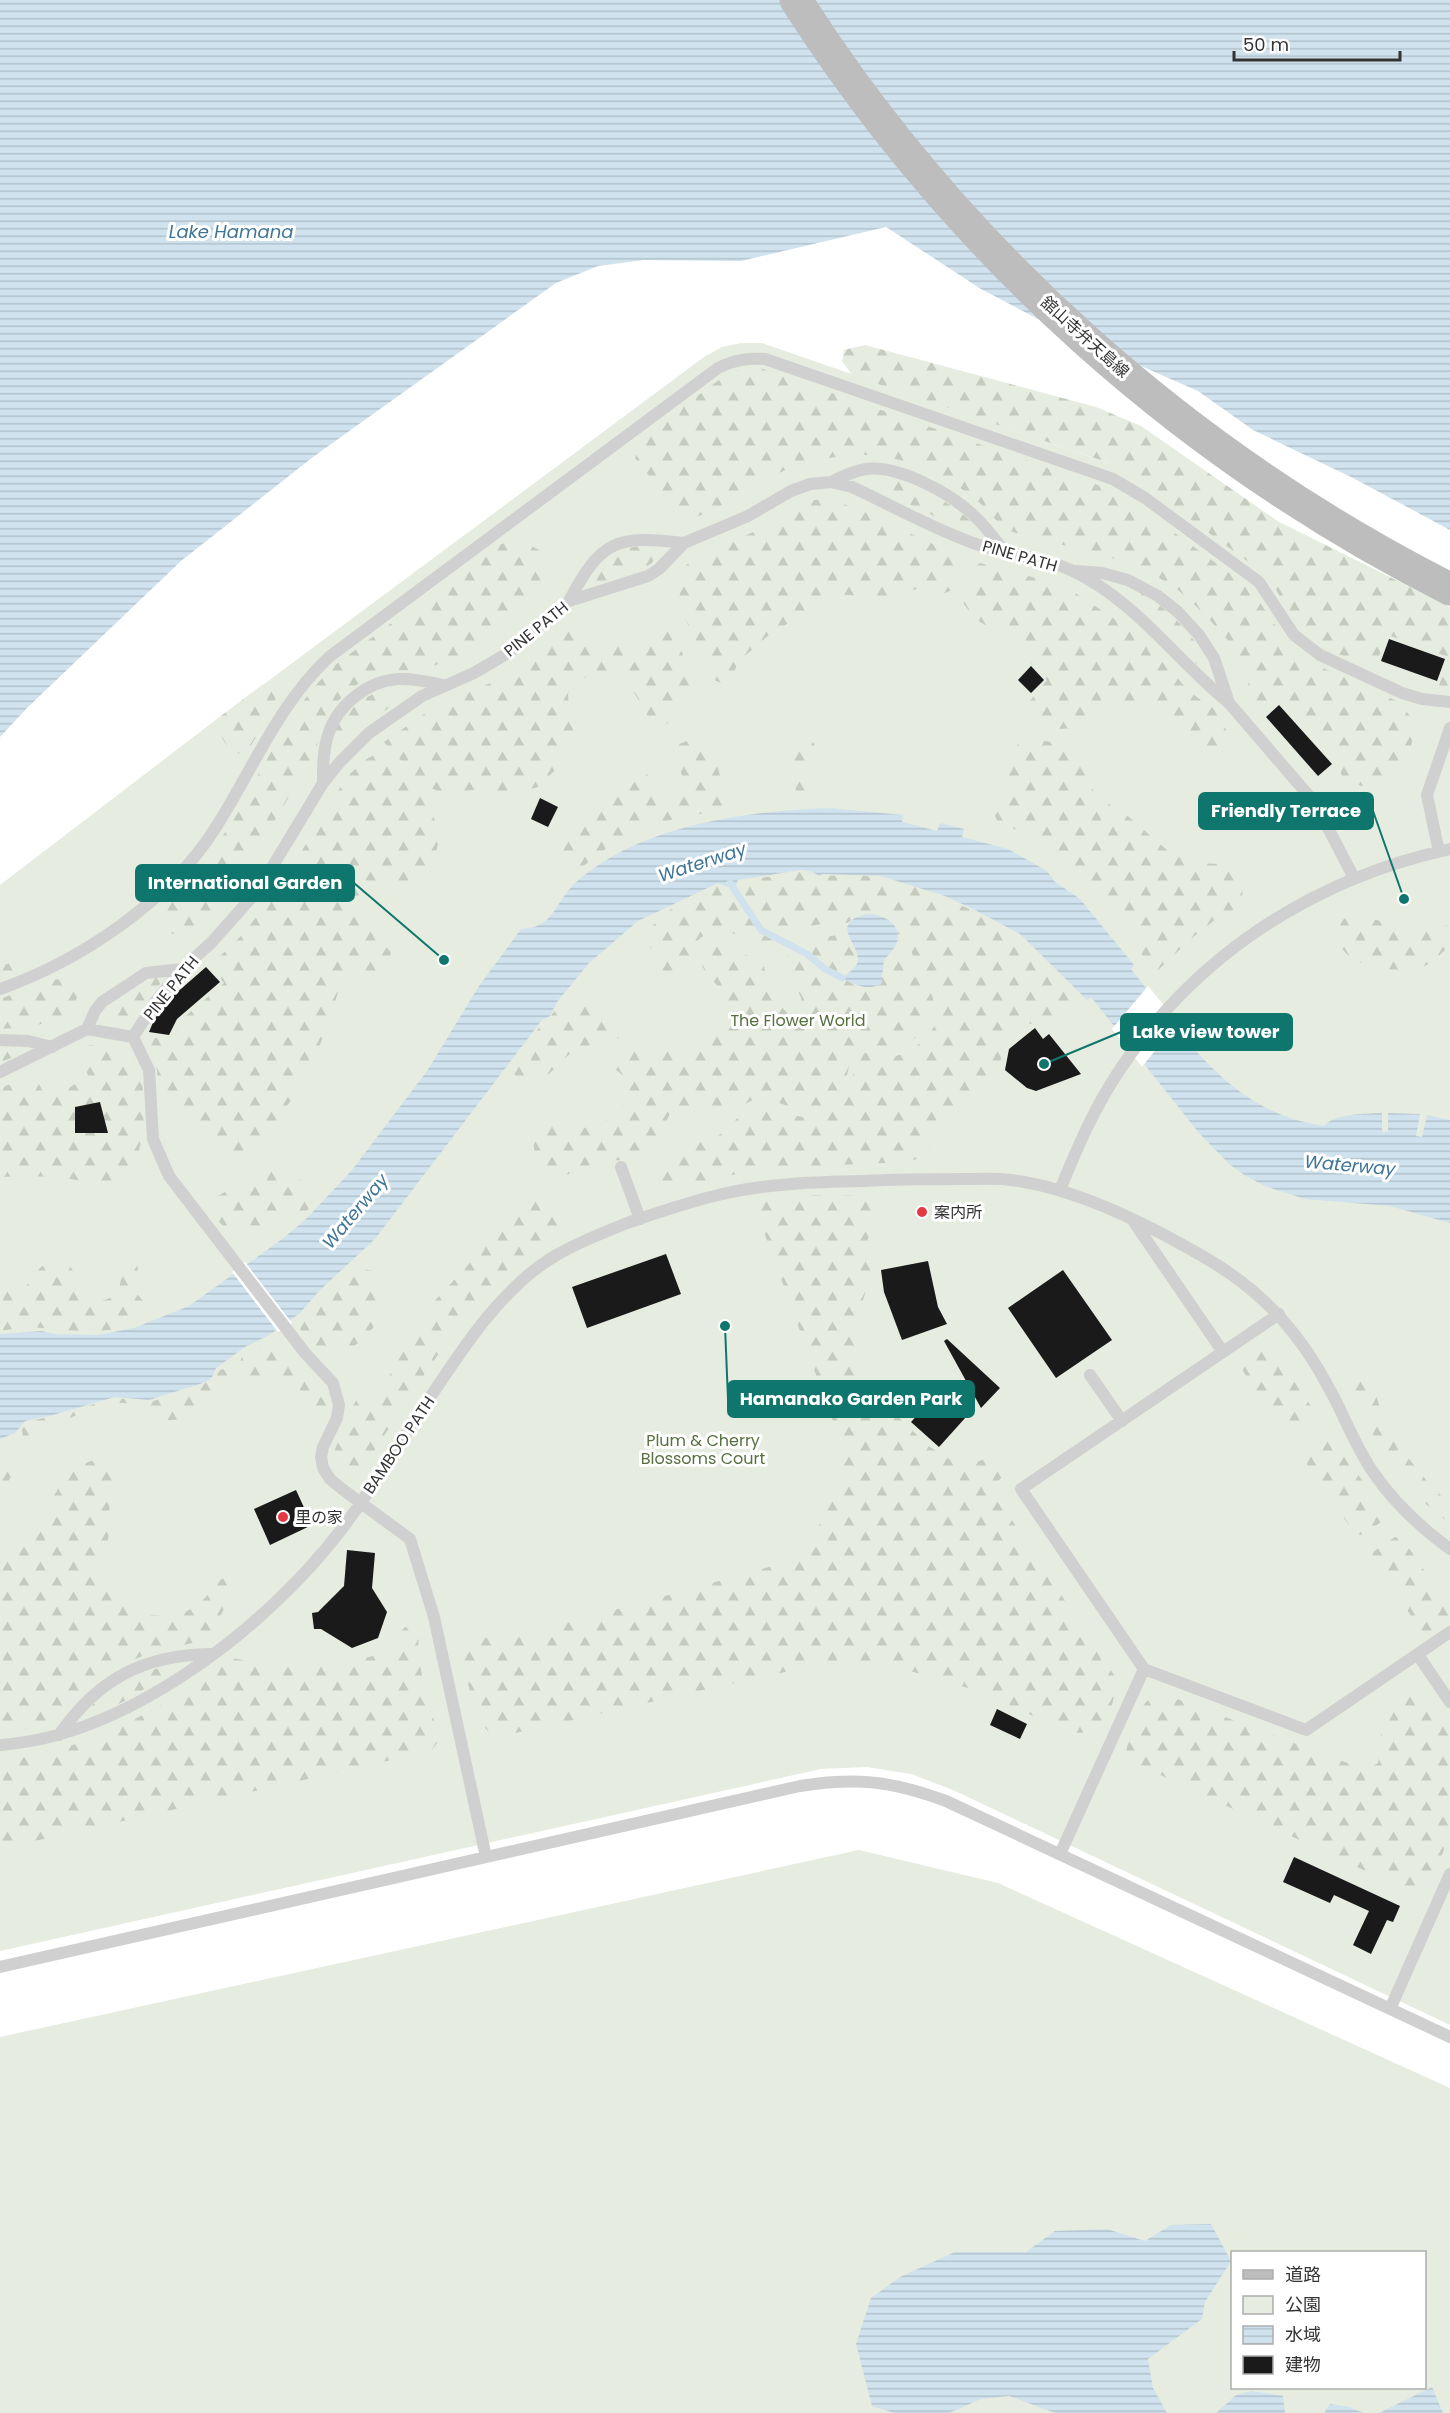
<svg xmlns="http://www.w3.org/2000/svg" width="1450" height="2413" font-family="Poppins,'Noto Sans JP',sans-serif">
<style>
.green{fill:#e6ecdf;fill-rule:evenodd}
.forest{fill:url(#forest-firs)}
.water{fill:url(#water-rules)}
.pier{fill:#fff}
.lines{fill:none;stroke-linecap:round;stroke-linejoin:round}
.stream{stroke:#cfe2ee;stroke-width:7}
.building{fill:#1a1a1a}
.service{stroke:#d0d0d0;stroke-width:12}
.secondary{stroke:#bdbdbd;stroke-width:33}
.poi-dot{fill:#e63946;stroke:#fff;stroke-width:2}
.labels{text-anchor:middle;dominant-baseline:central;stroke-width:6;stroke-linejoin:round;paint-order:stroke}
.street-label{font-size:16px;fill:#333;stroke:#fff}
.park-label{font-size:16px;fill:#56703f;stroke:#fff}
.poi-label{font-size:16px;fill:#333;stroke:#fff;text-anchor:start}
.water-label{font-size:18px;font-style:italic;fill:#3f7597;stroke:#fff}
.leader{fill:none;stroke:#0f766e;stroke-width:2}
.callout-dot{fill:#0f766e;stroke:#fff;stroke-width:2}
.callout{fill:#0f766e;stroke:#0f766e;stroke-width:2}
.callout-label{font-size:18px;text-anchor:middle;font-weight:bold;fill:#fff}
</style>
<defs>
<pattern id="forest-firs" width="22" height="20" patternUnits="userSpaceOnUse" patternTransform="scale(1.5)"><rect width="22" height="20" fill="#e6ecdf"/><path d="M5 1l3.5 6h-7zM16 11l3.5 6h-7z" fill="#c6cbc0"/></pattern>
<pattern id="water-rules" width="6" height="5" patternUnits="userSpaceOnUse" patternTransform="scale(1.5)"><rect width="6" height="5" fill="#cfe2ee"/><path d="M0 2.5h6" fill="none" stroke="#b2c2cd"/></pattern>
</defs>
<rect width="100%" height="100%" fill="#fff"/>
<path class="green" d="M741 343H762L1279 522 1450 607V2025L953 1790 911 1774 867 1767 821 1769 0 1951V885L217 719 704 357 722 347Z
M859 1850 998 1883 1450 2088V2413H0V2037ZM1232 2252H1424V2388H1232Z"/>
<path class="forest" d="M865 345 1096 407 1141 426 1279 522 1450 607V687L1439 686 1448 657 1388 635 1379 656 1367 662 1349 659 1325 647 1301 628 1266 575 1151 490 1117 470 1109 463 852 375 842 361 844 350Z
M749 368 763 369 1109 489 1125 496 1251 589 1286 642 1314 664 1399 702 1410 716 1413 737 1409 756 1394 777 1375 784 1361 786 1342 776 1337 761 1279 697 1269 706 1259 707C1243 695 1252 677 1244 662 1233 643 1205 615 1190 600 1149 562 1097 555 1045 540 1034 537 1021 535 1010 531 998 525 990 512 980 503 955 481 921 464 887 457 858 451 807 459 781 472 761 481 698 525 679 519 671 517 669 504 665 497 657 483 644 472 635 458L646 434 723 377 735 371Z
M883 476C916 486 950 499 974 525V529L971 532 959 528 870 485 869 477Z
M830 499 863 511 960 557 964 565 955 589 945 593 921 588 881 598 835 594 769 635 740 660 731 677 723 684 712 679 679 604 681 571 694 557 756 531 797 506 813 500Z
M516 541 526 543 539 550 545 584 537 600 495 636 465 653 421 671 396 670 372 676 350 689 333 706 321 729 315 753 250 862 214 908 196 927 179 936 167 932 159 917V906C184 884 206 861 224 834 261 776 285 712 335 665L496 545Z
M639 546 653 549 657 554C654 572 611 579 595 584L589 580C596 558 618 549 639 546Z
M980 563 1065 586 1128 628 1144 642 1191 693 1222 714 1227 735 1222 746 1212 752 1195 745 1166 710 1151 702H1117L1100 714 1086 727C1063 729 1033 734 1025 707L1047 680 1007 637 980 622 966 607 962 601 963 595 975 567Z
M1117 584C1151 589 1200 637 1210 669L1208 671H1203L1161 625 1116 589 1115 586Z
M666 618 678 632 689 685 686 699 677 716 666 724 651 722 627 680 611 671 584 678 568 693 569 709 574 734 559 766 538 787 515 793 479 789 459 792 438 791 423 785 384 742 430 710 499 679 518 666 569 622 594 644 641 646Z
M262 685 271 688 276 695 274 706 246 754C229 756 217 734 217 719Z
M393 687 402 692 398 701 363 727 341 748 334 750C329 717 366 693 393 687Z
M692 739 703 741 713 752 726 795 725 803 720 810 670 820 646 828 616 841 582 867C575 866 567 864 563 856 556 837 582 829 592 819 598 813 599 805 604 799 608 794 626 775 630 773 653 756 654 810 677 790 690 778 675 764 672 752L677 745Z
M807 739 812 741 818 750 808 766 809 796 807 799 800 801 797 800C795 787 793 756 797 745Z
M1029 739 1075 745 1081 753 1093 790 1104 801 1129 817 1168 851 1194 863 1220 864 1233 871 1243 885 1241 907 1221 915 1192 938 1154 974C1143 961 1138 944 1129 929 1097 880 1051 844 997 821L993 810 1006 790C994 768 1007 747 1029 739Z
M374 755 384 757C409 785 455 819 432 861 427 869 423 876 413 880 403 885 391 879 382 882 343 897 374 934 391 952L388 968 375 975 356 973 341 982C324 1042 304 1094 259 1139 252 1146 244 1155 234 1158 213 1162 205 1135 197 1123 187 1109 167 1114 160 1097 157 1089 158 1078 157 1070 155 1062 150 1056 151 1048 151 1046 153 1041 154 1039L158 1037 174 1039 180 1021 224 983 213 969 214 962 243 934 282 884 337 792 351 773 365 760Z
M800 872 809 873 820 878 823 876 857 875 881 878 915 887 972 910 1019 935 1064 979 1071 995 1067 1007 1058 1017 1049 1022 1029 1024 1007 1041 1004 1046 998 1071 989 1083 977 1086 939 1129 922 1157 908 1162C849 1164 791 1167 732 1175 708 1178 684 1192 660 1186L652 1176C654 1168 656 1162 663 1157 679 1145 702 1145 719 1135 734 1126 739 1109 759 1106 783 1103 799 1128 829 1113 859 1098 847 1069 862 1055 871 1047 885 1059 896 1056 908 1053 919 1045 927 1036 938 1024 945 1006 937 990 932 983 924 977 919 969 913 959 910 946 906 935L898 934 894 925C874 916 867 909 847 923 832 921 810 925 795 931 785 936 781 947 768 949 750 943 735 929 715 932 687 937 694 959 684 975 677 986 668 980 662 972L666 955 664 948 657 945 650 948 645 945 643 938C665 907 685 900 718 885L735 891 740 881Z
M1356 913C1386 925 1417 930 1450 925V947C1442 951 1439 957 1432 962 1414 975 1367 970 1350 957 1345 953 1341 947 1337 943 1338 928 1340 916 1356 913Z
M836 935 849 939 858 957 856 966 843 978 858 987 881 984 884 961 891 955 898 940 901 941C905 952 908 964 915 974 919 981 925 986 930 992 939 1005 930 1022 921 1032 914 1040 904 1047 894 1050 883 1052 875 1042 864 1046 840 1054 857 1101 815 1111 794 1115 778 1097 758 1099 744 1101 735 1115 722 1116 706 1118 695 1101 679 1107 663 1112 664 1143 647 1154 633 1163 619 1159 603 1161 582 1164 567 1186 545 1167 540 1163 535 1155 534 1148 532 1138 538 1127 546 1121 557 1121 567 1127 579 1128 605 1128 631 1107 630 1081L611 1066V1058C617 1051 622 1050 631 1048 669 1041 698 1069 722 1026 727 1019 730 1009 727 1000 722 987 708 978 702 966L705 954 710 949 723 945 758 960 764 967 769 984 784 1010 793 1015 799 1013C809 994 790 986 782 970 783 944 816 940 836 935Z
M26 958 33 961 32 967 0 979V966Z
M160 977 163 978 162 981 131 1025 125 1028 109 1021 104 1011 107 1007 148 979Z
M52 979C66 979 71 984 78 995 67 1026 28 1027 0 1029V999Z
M565 1002C587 1003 611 1012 628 1026L627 1034C610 1044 588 1042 570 1054 559 1061 548 1080 534 1082 525 1083 515 1077 510 1070L512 1063 544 1021C554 1016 555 1006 565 1002Z
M90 1045 130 1052C134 1059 138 1066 140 1073 147 1100 147 1173 115 1184 99 1189 81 1180 65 1178 43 1176 22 1176 0 1177V1088L34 1075 47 1099 89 1077 76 1052Z
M8 1046 22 1047 26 1051 0 1063V1047Z
M267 1164C284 1167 332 1192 305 1212 297 1217 290 1215 282 1218 276 1219 271 1225 266 1228L248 1225 233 1231 226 1229 210 1212V1205L214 1198 245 1181Z
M534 1194C549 1194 566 1201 561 1220 557 1238 511 1267 496 1282 444 1338 404 1407 361 1471L347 1476C320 1460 341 1441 349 1420 351 1413 352 1404 358 1399 367 1392 375 1397 385 1383 392 1373 396 1360 403 1350 414 1336 422 1323 429 1307Z
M814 1195C828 1196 881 1194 888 1201V1209L873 1223 867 1242 871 1275 856 1322 855 1345 861 1361 880 1393 903 1422 930 1447 962 1467C975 1464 988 1455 1001 1456L1006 1463 1007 1472 997 1482 994 1493 1116 1678C1115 1701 1110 1726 1085 1732 1070 1736 1054 1725 1042 1720 991 1696 943 1675 887 1667 824 1658 760 1678 699 1691 633 1706 568 1721 503 1736L488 1731 478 1721 463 1665 461 1645 468 1634 503 1641 769 1567 798 1549 820 1524 835 1494 840 1461 835 1427 753 1202Z
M126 1257H133L137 1263 138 1272 136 1293 150 1308 147 1317C113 1336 79 1332 42 1328 28 1326 14 1329 0 1331V1290L22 1289 30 1282 40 1268 52 1259C58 1262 68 1263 72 1269 76 1276 72 1285 76 1292 83 1304 109 1304 117 1292 123 1283 120 1267 126 1257Z
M363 1269 373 1271C385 1287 388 1305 377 1322 362 1345 337 1364 312 1344 307 1340 300 1331 299 1325 296 1304 346 1274 363 1269Z
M1260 1339 1267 1341 1317 1415 1316 1422 1294 1437 1287 1435 1236 1361 1238 1354Z
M264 1344C288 1351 338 1383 327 1413 316 1417 312 1416 304 1407 306 1389 289 1374 271 1378 264 1380 259 1383 252 1382 232 1380 238 1362 246 1350Z
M1358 1363 1366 1366 1368 1369 1382 1414 1401 1448 1387 1457C1373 1437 1350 1394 1352 1369Z
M223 1369C234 1374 236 1383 229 1393 223 1396 213 1395 207 1399 194 1409 192 1418 173 1420 147 1423 142 1403 122 1403 106 1402 47 1425 36 1436 19 1451 14 1477 0 1495V1460C6 1452 22 1449 23 1438 23 1435 22 1432 22 1428L26 1422 53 1416 115 1398 126 1399 133 1402H150L199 1387 213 1378 217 1371Z
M1327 1438 1334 1439 1385 1514 1384 1520 1362 1535 1355 1534 1304 1460 1305 1453Z
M1405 1454 1432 1487 1450 1504V1524L1420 1499 1391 1463Z
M100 1459C107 1463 113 1467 115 1475 116 1484 111 1494 110 1502 108 1517 111 1533 106 1548 103 1557 95 1564 98 1573 109 1612 161 1626 193 1608 207 1600 213 1584 226 1576L234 1580 237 1589 235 1597 225 1607 212 1633 201 1641 152 1652 121 1665 93 1683 58 1715 46 1721 0 1728V1658L3 1649 0 1640V1555C9 1548 20 1549 28 1540 52 1511 57 1465 100 1459Z
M1395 1537 1402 1538 1450 1608V1621L1430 1634 1423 1633 1372 1559 1373 1552Z
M405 1627 413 1628 419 1633C415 1665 430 1701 437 1732V1743L431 1751 0 1849V1760C89 1752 161 1709 232 1658L258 1663 333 1665 391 1652C396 1644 398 1633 405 1627Z
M171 1665 177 1667 175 1669C154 1683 105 1717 82 1717 103 1690 138 1672 171 1665Z
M1169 1696 1366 1770 1378 1763 1381 1735 1400 1701C1416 1684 1444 1710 1450 1727 1450 1737 1450 1753 1450 1764 1450 1782 1450 1817 1449 1833 1444 1854 1434 1875 1420 1890L1402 1888 1135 1763 1126 1755C1126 1743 1138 1711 1146 1702 1153 1696 1161 1697 1169 1696Z"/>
<path class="water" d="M0 0H1450V530L1353 478 1253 430 1198 391 1061 331 981 289 886 227 741 261 644 260 598 266 556 283 313 457 181 561 27 708 0 737Z
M829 808 903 815 902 822 937 831 940 823 964 829 962 837 1008 849 1047 871 1054 881 1080 899 1134 965 1131 969C1187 1039 1229 1112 1324 1126 1335 1113 1366 1114 1382 1113V1132H1388V1113L1420 1114 1416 1136 1422 1137 1427 1115 1450 1120V1223L1390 1206 1305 1199 1265 1186 1246 1176 1229 1164 1199 1133 1091 997 1087 1000 1020 934 973 909 945 896 881 876 822 874 820 876 810 871 800 870 738 880 734 889 718 883 638 921 589 963 557 1002 550 1016 542 1020 375 1239 319 1291 300 1313 269 1335 245 1347 216 1368 212 1377 206 1382 149 1400 115 1397 53 1415 25 1421 15 1433 0 1439V1334L42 1331 54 1334 98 1335 134 1328 189 1306 281 1240 305 1220 352 1170 427 1071 479 986 521 929C550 928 553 910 568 891 579 877 599 864 615 855 674 822 762 810 829 808Z
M867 914C881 914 903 923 897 942 894 951 888 954 884 961L881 984C866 991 856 985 842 978 848 973 858 967 858 960 859 943 828 923 867 914Z
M1211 2224 1231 2261 1205 2302 1202 2319 1148 2359 1153 2388 1167 2413H1055L1009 2396 981 2399 949 2413H894L872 2406 856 2344 871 2298 900 2277 955 2252H1026L1055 2231 1107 2229 1145 2241 1171 2225Z
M1432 2387 1443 2413H1379Z
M1252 2391 1283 2396 1285 2413H1216L1236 2395Z
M1330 2404 1349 2407 1364 2413H1324Z"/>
<path class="pier" d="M1148 986 1178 1022 1142 1067 1112 1029Z
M245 1262 292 1323 278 1332 232 1272Z"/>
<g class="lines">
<path class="stream" d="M730 883 761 930 807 954 825 969 842 978"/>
</g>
<path class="building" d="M1389 639 1445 659 1437 681 1381 661Z
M1031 666 1044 680 1031 693 1018 680Z
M1279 705 1332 764 1318 776 1266 717Z
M540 798 558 807 548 827 531 819Z
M206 967 220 982 177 1019 169 1035 149 1032 154 1020 166 1002Z
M1035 1028 1043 1039 1049 1034 1081 1074 1036 1091 1027 1088 1005 1070 1009 1049Z
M100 1102 108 1133H75V1107Z
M666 1254 681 1294 587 1328 572 1287Z
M928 1261 938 1307 947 1324 902 1340 884 1292 881 1270Z
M1063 1270 1112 1340 1056 1378 1008 1308Z
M947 1339 1000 1388 981 1408 944 1341Z
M940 1390 966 1417 939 1447 911 1422Z
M296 1490 312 1525 270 1545 254 1509Z
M347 1550 375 1553 372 1588 387 1612 378 1638 352 1648 321 1629H314L312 1613 318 1612 344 1586Z
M997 1709 1027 1724 1020 1739 990 1725Z
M1294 1857 1400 1906 1393 1922 1387 1920 1371 1954 1353 1945 1369 1911 1334 1895 1330 1903 1283 1882Z"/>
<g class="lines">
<path class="service" d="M831 482C843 476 854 471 866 469 898 465 948 492 971 513 984 524 994 538 1004 551
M1076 571 1102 573 1128 580 1158 596 1178 612 1199 635 1214 658 1229 703 1315 803 1354 878
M569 601C601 540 616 535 684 543
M323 783C323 766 323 749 329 732 339 704 368 681 398 679 414 678 429 682 444 685
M1439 852 1427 795 1450 728
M0 989C80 961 170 901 216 827 253 769 278 705 329 657L718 368C734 360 747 358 765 359L1113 479 1145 498 1259 582 1294 635 1320 655 1402 693 1422 699 1450 702
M87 1029 95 1011 102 1002 146 973 182 969
M133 1037 156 1001 182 969 211 943 251 898 268 874 323 783 339 763 369 733 422 696 474 673 508 653 569 601 648 576 659 569 684 543 748 516 791 491 810 484 831 482 852 487C893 506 933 529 976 544 1006 554 1046 558 1073 571 1136 601 1176 660 1229 703
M133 1037 149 1070 153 1139 169 1176 305 1353 333 1383 339 1405 337 1418 323 1447 321 1457 323 1468 330 1479 342 1489 410 1539 434 1617 486 1857
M0 1040 28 1041 52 1047
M0 1072 87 1029 133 1037
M621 1167 640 1219
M1060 1190C1077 1148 1095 1106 1121 1068 1198 953 1316 878 1450 849
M1134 1222 1223 1352
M1279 1314 1021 1489 1144 1669 1306 1730 1450 1632
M1090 1375 1122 1421
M1418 1655 1450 1702
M59 1735C98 1679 143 1655 211 1654
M0 1745C127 1736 266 1628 341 1530 367 1496 390 1459 413 1423 452 1366 494 1292 555 1256 578 1242 605 1232 630 1222 662 1211 694 1200 727 1193 771 1183 819 1182 864 1181 898 1179 931 1179 965 1179 980 1179 996 1178 1011 1180 1077 1188 1157 1229 1214 1263 1266 1295 1302 1336 1330 1390 1345 1417 1355 1446 1373 1472 1394 1503 1420 1527 1450 1549
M1060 1854 1144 1669
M0 1967 800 1786C858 1777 891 1781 946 1801L1450 2037
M1390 2009 1450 1874"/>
<path class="secondary" d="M796 0C956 251 1185 455 1450 589"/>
</g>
<g class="poi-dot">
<circle cx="922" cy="1212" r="6"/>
<circle cx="283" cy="1517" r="6"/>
</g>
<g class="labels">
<g class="street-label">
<text transform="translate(1085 337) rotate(42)">舘山寺弁天島線</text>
<text transform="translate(1020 556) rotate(16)">PINE PATH</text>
<text transform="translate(536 629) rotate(-39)">PINE PATH</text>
<text transform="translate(171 988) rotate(-51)">PINE PATH</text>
<text transform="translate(399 1445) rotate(-56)">BAMBOO PATH</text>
</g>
<g class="park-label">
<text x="798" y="1020">The Flower World</text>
<text x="703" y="1440">Plum &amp; Cherry<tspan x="703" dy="18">Blossoms Court</tspan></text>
</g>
<g class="poi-label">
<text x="934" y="1212">案内所</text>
<text x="295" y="1517">里の家</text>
</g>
<g class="water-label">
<text x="231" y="231">Lake Hamana</text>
<text transform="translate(702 862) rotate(-18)">Waterway</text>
<text transform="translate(1350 1165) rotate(5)">Waterway</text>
<text transform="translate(355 1211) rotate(-50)">Waterway</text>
</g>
</g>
<path class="leader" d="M1404 899L1373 811M444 960L354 883M1044 1064L1121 1032M725 1326L728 1399"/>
<g class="callout-dot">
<circle cx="1404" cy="899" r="6"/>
<circle cx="444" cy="960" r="6"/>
<circle cx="1044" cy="1064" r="6"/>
<circle cx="725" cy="1326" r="6"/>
</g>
<g class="callout">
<rect x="1199" y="793" width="174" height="36" rx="6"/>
<rect x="136" y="865" width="218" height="36" rx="6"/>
<rect x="1121" y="1014" width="171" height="36" rx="6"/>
<rect x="728" y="1381" width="246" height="36" rx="6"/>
</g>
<g class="callout-label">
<text x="1286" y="817">Friendly Terrace</text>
<text x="245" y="889">International Garden</text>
<text x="1206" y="1038">Lake view tower</text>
<text x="851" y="1405">Hamanako Garden Park</text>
</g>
<rect x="1231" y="2251" width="195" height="138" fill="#ffffff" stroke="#adadad" stroke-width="1.5"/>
<rect x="1243" y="2270" width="30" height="9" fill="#bdbdbd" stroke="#adadad" stroke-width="1.5"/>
<text x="1285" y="2281" font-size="18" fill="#333333">道路</text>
<rect x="1243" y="2296" width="30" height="18" fill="#e6ecdf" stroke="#adadad" stroke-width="1.5"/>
<text x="1285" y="2311" font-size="18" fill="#333333">公園</text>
<rect x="1243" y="2326" width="30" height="18" fill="url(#water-rules)" stroke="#adadad" stroke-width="1.5"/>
<text x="1285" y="2341" font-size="18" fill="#333333">水域</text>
<rect x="1243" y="2356" width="30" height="18" fill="#1a1a1a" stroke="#adadad" stroke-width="1.5"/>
<text x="1285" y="2371" font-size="18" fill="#333333">建物</text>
<path d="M1234 51v9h166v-9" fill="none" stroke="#333333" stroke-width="3"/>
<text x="1243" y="51" font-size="18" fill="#333333" stroke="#ffffff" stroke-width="4.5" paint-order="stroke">50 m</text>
</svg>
